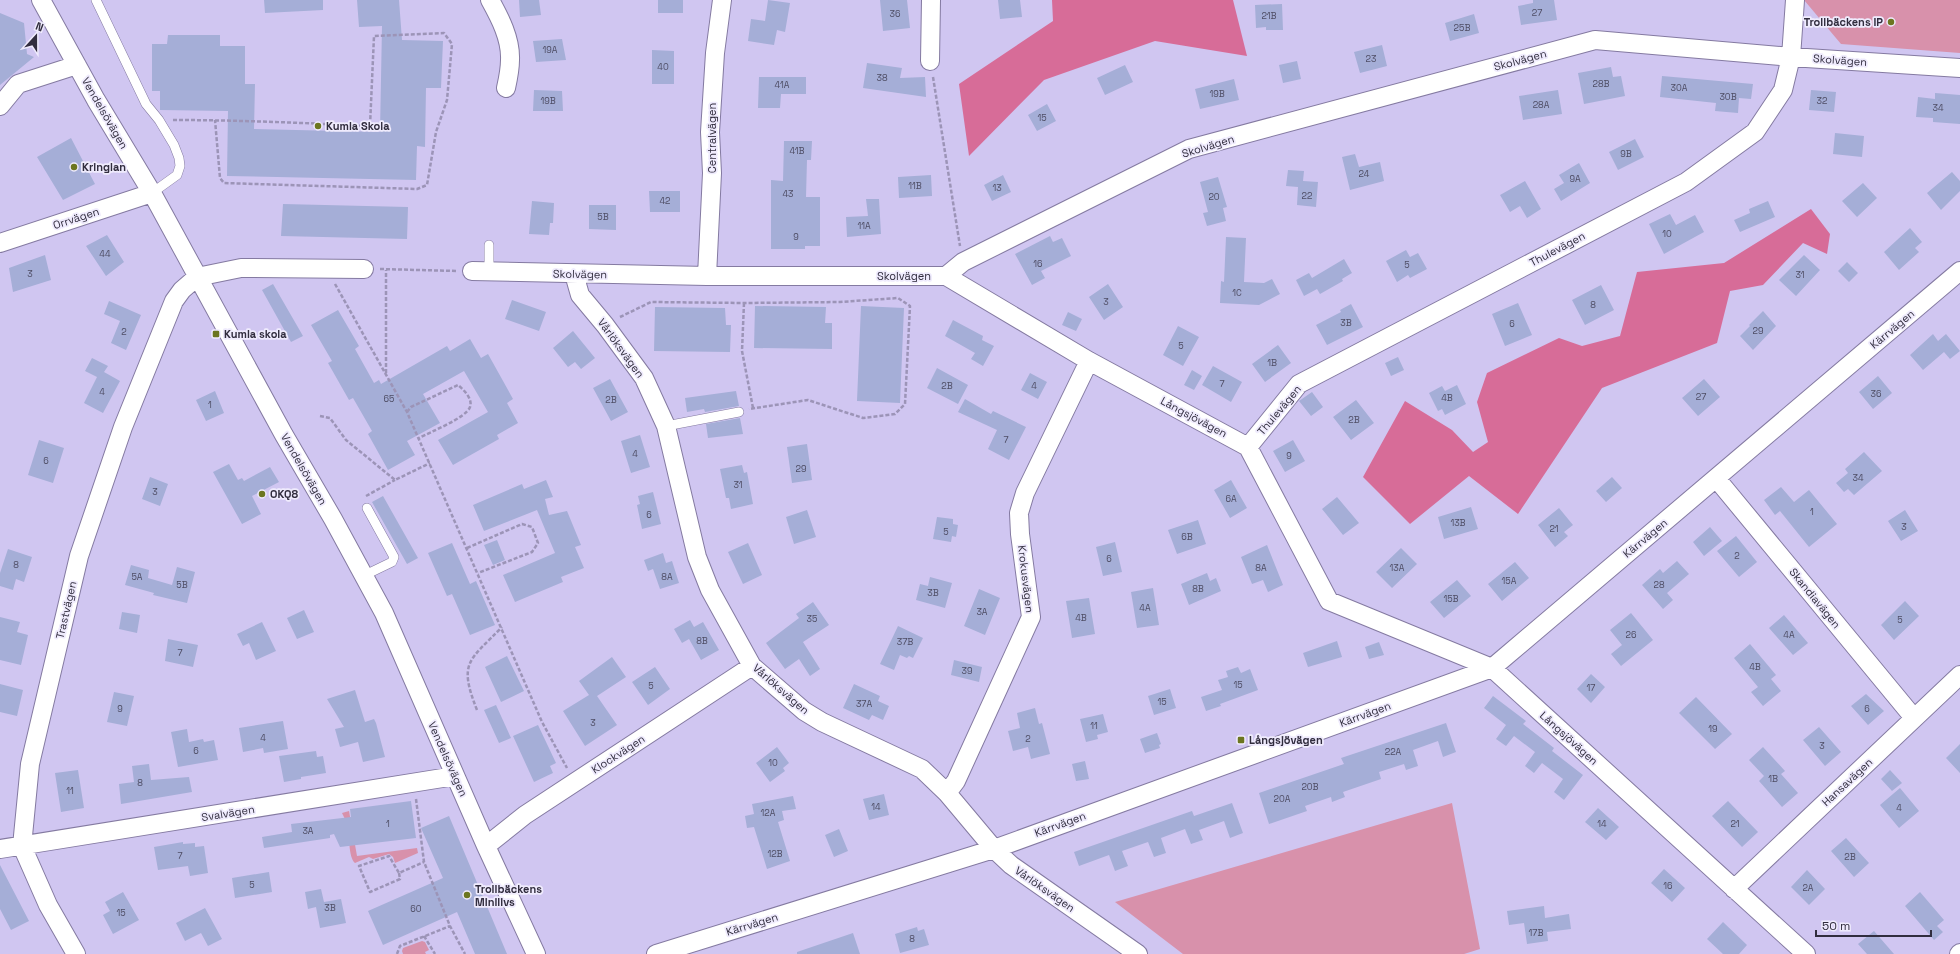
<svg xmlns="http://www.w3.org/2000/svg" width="1960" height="954" font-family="'Space Grotesk',sans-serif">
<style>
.green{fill:#d891ab}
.forest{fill:#d76c98}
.building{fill:#a5aed7}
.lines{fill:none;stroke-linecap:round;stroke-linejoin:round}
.service-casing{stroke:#847aa1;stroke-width:10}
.minor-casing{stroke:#847aa1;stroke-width:20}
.path{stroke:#9c94b7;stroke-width:2.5;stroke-dasharray:4 2;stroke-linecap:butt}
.service{stroke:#fff;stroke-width:9}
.minor{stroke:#fff;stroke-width:18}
.poi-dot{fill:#6c7620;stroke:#efebfd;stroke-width:1.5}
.labels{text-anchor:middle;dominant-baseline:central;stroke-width:3.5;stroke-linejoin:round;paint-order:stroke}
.number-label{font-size:9px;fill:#4e4d64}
.poi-label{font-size:11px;font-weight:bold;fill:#312d3e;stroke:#efebfd;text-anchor:start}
.street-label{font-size:11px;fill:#312d3e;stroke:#efebfd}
</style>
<rect width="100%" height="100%" fill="#d0c6f1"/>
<path class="green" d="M1804 0H1960V53L1841 44Z
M1452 803 1480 949 1464 954H1183L1115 902Z
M349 811 357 856 417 848 418 853 395 863 393 857 389 854 373 859 369 857 355 863C348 857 350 835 347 825 346 821 344 817 342 813Z
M422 941 425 942 429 950 425 952 426 954H403L402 951 403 948Z"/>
<path class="forest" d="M1052 0H1233L1247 56 1155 41 1044 80 969 156 959 84 1053 21Z
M1811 209 1830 234 1827 254 1803 243 1763 285 1730 291 1717 343 1602 388 1518 514 1469 476 1410 524 1363 477 1405 401 1452 430 1473 452 1488 442 1477 402 1487 373 1559 338 1582 346 1620 336 1637 272 1724 263Z"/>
<path class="building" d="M264 0H323V10L265 13Z
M357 0H399L402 40 443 41 441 88H426L425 147 417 146 416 180 227 176 228 111 160 110V91H152V44H167L168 35H220V46H245V84H255L254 129 380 132 382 26 359 27Z
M519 0H539L541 15 520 17Z
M658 0H683V13H658Z
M768 0 790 3 785 32 777 30 774 45 748 41 751 19 765 21Z
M880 0H907L910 28 883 31Z
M998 0H1020L1022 17 1000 19Z
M1533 0H1554L1557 20 1521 25 1518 6 1533 3Z
M1282 4 1283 30H1266V27L1256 28 1255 5Z
M0 13 24 23 27 54 34 57 0 85Z
M1474 14 1479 33 1450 41 1445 23Z
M562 39 566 60 536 62 533 41Z
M1382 45 1387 66 1360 73 1354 52Z
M652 50 674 51V84H652Z
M1297 61 1301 79 1283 83 1279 65Z
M867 63 902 68 900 78 925 77 926 97 863 88Z
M1125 65 1133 82 1105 95 1097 78Z
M1611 67 1613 77 1621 76 1625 96 1584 104 1578 73Z
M1662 76 1753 84 1751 99 1739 98 1738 113 1715 111 1716 103 1660 97Z
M759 77H806V94H781L780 108H758Z
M1234 79 1239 100 1200 109 1195 89Z
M534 90 562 91 563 111H533Z
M1558 90 1562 114 1523 120 1519 96Z
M1811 90 1836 92 1834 112 1809 110Z
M1935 93 1960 95V124L1933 122V118L1916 117 1918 97 1935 99Z
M1047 104 1056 121 1037 131 1028 115Z
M1835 133 1864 136 1862 157 1833 154Z
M71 138 95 184 63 200 37 157Z
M1635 139 1644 157 1618 170 1609 152Z
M784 141H812L811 160H807L806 197H820V246H805V249H771V180L783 181Z
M1355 154 1359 167 1380 162 1384 181 1350 190 1342 157Z
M1579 163 1590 183 1561 201 1554 189 1564 183 1559 175Z
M1288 170 1304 171 1303 181 1318 182 1316 207 1297 205 1298 187 1286 186Z
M1952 172 1960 181V191L1941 210 1927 193Z
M931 175 932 196 899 198 898 177Z
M1003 175 1011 192 992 201 984 185Z
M1218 177 1227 207 1223 208 1226 221 1207 226 1203 213 1208 212 1200 182Z
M1525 181 1541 209 1527 218 1520 206 1510 212 1500 195Z
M1863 183 1877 198 1857 217 1842 201Z
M649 191H680V212H650Z
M866 199H879L881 234 847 237 846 217 868 216Z
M532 201 554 203 553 223H550L549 235 529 234Z
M1768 201 1775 217 1740 232 1734 220 1750 213 1749 209Z
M283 204 408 207 407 239 281 236Z
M589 205H616V230L589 229Z
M1670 214 1676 225 1695 215 1704 232 1664 254 1649 224Z
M1910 228 1922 242 1915 248 1919 252 1899 270 1884 252Z
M107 235 124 262 106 276 86 246Z
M1050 236 1053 242 1062 238 1071 256 1041 271 1045 278 1032 285 1015 254Z
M1226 237 1246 238 1244 282 1264 283 1272 279 1280 294 1259 305 1220 303 1221 281 1224 282Z
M1406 250 1410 257 1418 253 1427 269 1410 278 1408 275 1397 282 1386 261Z
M45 255 51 280 13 292 9 268Z
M1804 255 1820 270 1796 296 1779 280Z
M1344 259 1352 273 1342 279 1343 281 1320 294 1317 289 1304 296 1296 280 1309 273 1312 278Z
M1847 262 1858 273 1849 282 1838 271Z
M273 284 303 336 291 342 262 290Z
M1108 284 1123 307 1104 320 1089 297Z
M1601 285 1614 310 1585 325 1572 300Z
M512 300 546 312 539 331 505 319Z
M109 301 141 315 126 350 111 343 120 321 104 314Z
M1518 303 1532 335 1505 346 1492 314Z
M1351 304 1363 327 1327 345 1316 325 1341 312 1340 310Z
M755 306 826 307 825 323H832V349L754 348Z
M861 306 904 308 900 403 857 401Z
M655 307 725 308 726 325H731L730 352 654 351Z
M338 310 359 346 355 349 374 383 379 380 381 384 447 346 450 351 470 339 481 358 488 354 513 399 507 403 518 423 497 435 499 439 453 465 438 440 488 412 464 371 423 394 440 423 407 441 415 455 388 470 368 434 372 431 353 398 349 400 328 363 332 361 311 325Z
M1763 311 1776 326 1753 350 1740 336 1750 326 1749 325Z
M1068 312 1082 319 1076 331 1062 325Z
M953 320 983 336 982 340 994 346 983 366 971 359 975 353 945 336Z
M1178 326 1199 337 1183 366 1163 355Z
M573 331 595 358 581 369 575 362 568 367 553 348Z
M1933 334 1938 341 1946 334 1960 351 1950 359 1944 352 1923 370 1910 355Z
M1278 345 1291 363 1265 382 1252 364Z
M1398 357 1404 370 1391 376 1385 363Z
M92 358 108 366 104 372 120 381 103 413 84 403 97 377 85 371Z
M1213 366 1242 382 1231 402 1202 385Z
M937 368 968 385 958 404 927 388Z
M1192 370 1202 376 1194 390 1184 385Z
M1030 373 1047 382 1038 399 1021 390Z
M1878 376 1892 393 1873 409 1859 392Z
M610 379 628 412 611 421 593 388Z
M1704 379 1720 397 1698 416 1682 398Z
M1457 385 1466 404 1445 415 1442 409 1438 411 1429 393 1442 386 1445 391Z
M215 391 224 413 206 421 196 400Z
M736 391 739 406 705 412 704 409 687 412 685 398Z
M1312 392 1323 407 1311 416 1299 401Z
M965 399 991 414 993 411 1026 427 1009 460 988 449 997 430 958 412Z
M1356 400 1374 423 1351 440 1333 417Z
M740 418 743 434 708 438 706 424Z
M640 435 650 467 631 473 621 441Z
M39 440 64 448 53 483 28 475Z
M1293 440 1305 461 1285 472 1273 451Z
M807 444 812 480 792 483 787 447Z
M1864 452 1882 471 1854 495 1848 489 1844 492 1836 483 1848 473 1845 469Z
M229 464 238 480 242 478 244 481 270 467 279 482 252 496 261 514 242 524 213 472Z
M742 465 744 473 747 472 753 504 731 509 729 498H726L720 469Z
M150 477 168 484 160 506 142 499Z
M1612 477 1622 488 1606 502 1596 491Z
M546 480 553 497 545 499 549 515 567 511 581 545 575 547 584 568 561 577 563 582 515 602 503 575 555 553 537 510 484 531 473 505 522 484 524 489Z
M1231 480 1247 508 1230 518 1214 490Z
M1781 487 1794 502 1809 490 1837 524 1809 547 1780 511 1775 515 1764 500Z
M653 492 661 524 642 529 637 505 640 504 638 496Z
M383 496 418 558 407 564 372 502Z
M1337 497 1359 523 1343 535 1322 509Z
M1471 507 1478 529 1444 539 1438 517Z
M1559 508 1573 525 1564 532 1568 536 1555 547 1538 525Z
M807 510 816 537 794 544 786 517Z
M1905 510 1918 531 1901 541 1888 521Z
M937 517 953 519V524L958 525 956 537 952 536 951 542 933 539Z
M1198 520 1206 544 1177 554 1168 530Z
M1710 527 1722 541 1704 556 1693 542Z
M1736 536 1757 562 1739 577 1717 551Z
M497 540 505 560 493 565 484 545Z
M1115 542 1122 572 1103 576 1096 547Z
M452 543 470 584 476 581 495 625 470 635 452 594 447 596 428 553Z
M748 543 762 575 743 584 728 552Z
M1267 545 1283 585 1268 592 1263 580 1252 584 1241 557Z
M1401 548 1417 564 1392 588 1376 572Z
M8 549 32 557 24 582 16 579 13 590 0 586V573Z
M663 553 666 563 672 561 679 583 660 589 653 569 648 571 644 560Z
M1677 561 1689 574 1667 593 1673 600 1663 609 1642 585 1660 569 1663 573Z
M1515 562 1529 578 1502 601 1488 584Z
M131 565 149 570 148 578 172 585 177 567 195 572 187 603 153 595 154 593 125 585Z
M1207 573 1210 581 1216 578 1221 591 1189 605 1181 584Z
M930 577 952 583 945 608 916 600 920 584 928 586Z
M1457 580 1471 596 1444 618 1430 602Z
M1153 588 1159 625 1137 628 1131 592Z
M979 589 1000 598 985 635 964 626Z
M1089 598 1095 634 1072 638 1066 601Z
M1905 601 1919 616 1894 640 1881 625Z
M813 602 829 625 803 642 820 669 810 676 799 659 785 669 766 643 799 618 796 614Z
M304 610 314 632 297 639 287 618Z
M122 612 140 615 137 633 119 629Z
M1631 613 1653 640 1621 666 1611 654 1622 645 1610 630Z
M1784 615 1808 643 1793 655 1769 628Z
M0 617 20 622 17 632 28 635 21 665 0 660Z
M690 620 694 627 703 622 719 650 701 660 689 639 682 643 674 629Z
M262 622 276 651 256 660 249 643 243 646 237 634Z
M898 626 923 638 913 658 909 656 907 658 900 655 894 670 880 664Z
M168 639 198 645 193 667 165 661Z
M1337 641 1342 657 1308 667 1303 653Z
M1379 642 1384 655 1369 659 1365 647Z
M1750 644 1776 675 1771 679 1781 691 1763 706 1751 692 1758 687 1734 658Z
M507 656 524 691 501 702 485 667Z
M612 657 626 677 597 696 617 725 585 746 563 711 589 695 579 681Z
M954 660 982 667 979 682 951 675Z
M655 667 670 689 648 705 632 682Z
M1238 667 1241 673 1250 669 1258 690 1220 704 1221 706 1206 711 1201 697 1222 690 1218 680 1228 677 1226 671Z
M1591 674 1605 687 1591 703 1577 689Z
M0 684 23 690 17 716 0 712Z
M854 684 880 696 878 701 889 706 883 720 872 715 869 720 843 708Z
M1170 689 1176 708 1154 715 1148 696Z
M355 690 365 722 374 719 376 723 385 757 363 762 358 742 340 747 335 729 344 727 327 699Z
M114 692 134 696 127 726 107 722Z
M1866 694 1884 711 1868 725 1851 706Z
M1493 696 1526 721 1523 724 1554 748 1552 751 1583 775 1564 800 1554 792 1563 779 1542 763 1534 773 1525 766 1535 752 1514 736 1506 746 1496 739 1506 725 1484 708Z
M1696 697 1732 734 1715 749 1679 713Z
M496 705 511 738 499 743 484 710Z
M1035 708 1039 724 1042 723 1050 754 1031 759 1028 747 1013 751 1008 731 1020 728 1017 713Z
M1103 714 1108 732 1097 735 1098 739 1086 742 1080 719Z
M283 721 288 749 264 753 263 748 243 752 239 728Z
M1446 723 1456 752 1443 757 1438 741 1413 750 1418 766 1406 770 1404 764 1379 772 1381 779 1343 792 1345 797 1332 802 1331 797 1305 806 1307 811 1269 824 1259 793 1344 764 1341 758Z
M538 725 556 763 550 766 553 773 534 782 513 736Z
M1819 727 1841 752 1825 766 1803 740Z
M187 729 189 742 203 739 204 742 214 740 218 760 178 767 171 732Z
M1157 733 1161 744 1159 745 1160 748 1145 753 1140 739Z
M1960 744V773L1946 758Z
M777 747 789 763 783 768 785 771 770 782 756 763Z
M1763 747 1785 771 1781 774 1798 793 1782 807 1759 781 1764 776 1749 760Z
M316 751 317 757 323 756 326 773 301 777V779L284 782 279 756Z
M1085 761 1089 779 1076 781 1072 764Z
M149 764 151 780 189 777 192 792 121 804 119 784 134 782 132 766Z
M78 770 84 808 61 812 55 773Z
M1890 770 1902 783 1892 791 1881 779Z
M1900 788 1919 811 1899 828 1880 805Z
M884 794 889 815 869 820 863 799Z
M793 796 796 809 782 811 784 820 778 822 790 861 767 869 754 827 747 828 745 816 754 814 752 804Z
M411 801 416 838 340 847 334 834 330 835V838L264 848 262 837 292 832 291 824 351 817 350 809Z
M1728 801 1758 832 1742 847 1712 816Z
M1232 803 1243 833 1230 838 1224 821 1199 830 1203 840 1191 844 1185 829 1161 838 1166 853 1154 857 1148 842 1122 851 1128 866 1115 871 1109 855 1079 866 1074 852 1192 811 1194 816Z
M1598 808 1619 827 1606 840 1585 822Z
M449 816 507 954H475L457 912 383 945 368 911 443 878 421 828Z
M839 829 848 851 834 857 825 835Z
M1846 838 1869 863 1854 877 1831 851Z
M183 842V844L195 843V847L204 846 208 873 190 876 188 866 158 870 154 847Z
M0 865 29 921 11 930 0 909Z
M1664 869 1685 888 1672 902 1651 883Z
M1807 870 1825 889 1809 905 1791 887Z
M269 872 272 892 235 898 232 878Z
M321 889 324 902 341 899 346 923 320 928 316 907 308 909 305 892Z
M123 892 139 920 113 934 103 915 110 911 105 902Z
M1920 892 1944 920 1937 926 1943 932 1934 940 1905 906Z
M1544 906 1545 918 1569 914 1571 929 1547 932 1548 941 1527 944 1524 923 1509 925 1507 911Z
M205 908 222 939 208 946 201 933 185 941 176 923Z
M1723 922 1747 945 1739 954H1723L1707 939Z
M917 927 918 931 924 929 929 945 900 953 895 934Z
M1874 931 1894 954H1867L1858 944Z
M853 933 860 954H797V952Z"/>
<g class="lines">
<defs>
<path id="service" d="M96 0 146 104 159 120 174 145 179 158 180 166 177 175 152 193
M489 245V271
M666 426 739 412
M363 576 392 562 394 557 367 508"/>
<path id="minor" d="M41 0 96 100 152 193 284 435 333 519 384 613 486 846 536 954
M490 0C500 18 511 39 510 60 510 69 508 79 506 88
M930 61 931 0
M0 106 18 84 77 65
M0 243 152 193
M472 271 707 276H946L963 262 1189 149 1595 40 1791 57 1960 68
M574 274 580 295 605 325 644 378 666 426 697 557 710 590 752 666 804 711 822 722 922 769 947 793 994 849 1011 865 1138 954
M707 276 712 173 710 132 715 53 722 0
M946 276 1089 361 1248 447 1329 601 1492 668 1806 954
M1248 447 1299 384 1686 182 1755 132 1783 90 1791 57 1795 0
M1716 478 1914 718
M947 793 956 781 1031 617 1020 534 1019 513 1025 493 1089 361
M486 846 525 815 752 666
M0 849 455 776
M1734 889 1960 675
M76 954 48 905 22 846 30 764 79 556 123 427 174 301 182 290 197 277 241 268 364 269
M656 954 994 849 1492 668 1960 271
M1959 954 1960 953"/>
</defs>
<use href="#service" class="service-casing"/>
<use href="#minor" class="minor-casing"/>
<path class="path" d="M933 77 960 246
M173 120C239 120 305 123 370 126L374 36 444 33 452 44 447 100 436 132 427 185 417 189 224 183 220 178 215 120
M380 269 457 271
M335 284 407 412 542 722 567 768
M744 303 742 351 753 408
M620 317 651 302 744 303 840 302 898 298 910 306 905 404 895 414 863 418 808 400 749 409
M386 373V270
M407 412 411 407 458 385C464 390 473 399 470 407 466 418 430 432 419 438
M320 416 330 418 346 440 395 480 430 463
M366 496 395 480
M467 548 522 524 532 527 538 543 532 552 478 573
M477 710C458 662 469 661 502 627
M416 799 424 862 450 926 465 954
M399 873 400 879 370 892 359 866 389 856 399 873 424 862
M424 936 435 954
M397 954 400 946 450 926"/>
<use href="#service" class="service"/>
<use href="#minor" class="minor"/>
</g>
<g class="poi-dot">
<circle cx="1891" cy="22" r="4"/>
<circle cx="318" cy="126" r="4"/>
<circle cx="74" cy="167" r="4"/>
<rect x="212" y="330" width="8" height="8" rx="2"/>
<circle cx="262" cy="494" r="4"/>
<rect x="1237" y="736" width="8" height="8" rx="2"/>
<circle cx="467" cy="895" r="4"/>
</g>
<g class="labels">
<g class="number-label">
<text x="1537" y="13">27</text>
<text x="895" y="14">36</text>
<text x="1269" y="16">21B</text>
<text x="1462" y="28">25B</text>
<text x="550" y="50">19A</text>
<text x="1371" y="59">23</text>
<text x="663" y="67">40</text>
<text x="882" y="78">38</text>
<text x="1601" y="84">28B</text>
<text x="782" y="85">41A</text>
<text x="1679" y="88">30A</text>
<text x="1217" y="94">19B</text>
<text x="1728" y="97">30B</text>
<text x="548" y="101">19B</text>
<text x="1822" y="101">32</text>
<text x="1541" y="105">28A</text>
<text x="1938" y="108">34</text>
<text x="1042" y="118">15</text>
<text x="797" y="151">41B</text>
<text x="1626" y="154">9B</text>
<text x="1364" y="174">24</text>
<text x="1575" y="179">9A</text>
<text x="915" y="186">11B</text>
<text x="997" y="188">13</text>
<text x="788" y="194">43</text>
<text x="1307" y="196">22</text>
<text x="1214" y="197">20</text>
<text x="665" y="201">42</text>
<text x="603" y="217">5B</text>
<text x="864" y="226">11A</text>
<text x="1667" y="234">10</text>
<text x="796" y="237">9</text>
<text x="105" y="254">44</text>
<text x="1038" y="264">16</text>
<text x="1407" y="265">5</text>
<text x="30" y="274">3</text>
<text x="1800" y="275">31</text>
<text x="1237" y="293">1C</text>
<text x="1106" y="302">3</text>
<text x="1593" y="305">8</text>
<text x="1346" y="323">3B</text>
<text x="1512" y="324">6</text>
<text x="1758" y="331">29</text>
<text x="124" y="332">2</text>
<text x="1181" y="346">5</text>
<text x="1272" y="363">1B</text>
<text x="1222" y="384">7</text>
<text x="947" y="386">2B</text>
<text x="1034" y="386">4</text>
<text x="102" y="392">4</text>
<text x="1876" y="394">36</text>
<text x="1701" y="397">27</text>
<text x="1447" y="398">4B</text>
<text x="389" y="399">65</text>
<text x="611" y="400">2B</text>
<text x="210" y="405">1</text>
<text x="1354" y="420">2B</text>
<text x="1006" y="440">7</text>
<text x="635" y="454">4</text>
<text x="1289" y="456">9</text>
<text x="46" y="461">6</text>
<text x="801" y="469">29</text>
<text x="1858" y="478">34</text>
<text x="738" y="485">31</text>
<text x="155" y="492">3</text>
<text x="1231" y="499">6A</text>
<text x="1812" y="512">1</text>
<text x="649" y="515">6</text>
<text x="1458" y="523">13B</text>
<text x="1904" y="527">3</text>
<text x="1554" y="529">21</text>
<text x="946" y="532">5</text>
<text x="1187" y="537">6B</text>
<text x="1737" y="556">2</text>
<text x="1109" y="559">6</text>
<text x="16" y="565">8</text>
<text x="1261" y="568">8A</text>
<text x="1397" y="568">13A</text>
<text x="137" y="577">5A</text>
<text x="667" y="577">8A</text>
<text x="1509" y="581">15A</text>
<text x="182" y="585">5B</text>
<text x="1659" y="585">28</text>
<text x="1198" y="589">8B</text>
<text x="933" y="593">3B</text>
<text x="1451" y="599">15B</text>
<text x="1145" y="608">4A</text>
<text x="982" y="612">3A</text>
<text x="1081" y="618">4B</text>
<text x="812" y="619">35</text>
<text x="1900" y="620">5</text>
<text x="1631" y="635">26</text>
<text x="1789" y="635">4A</text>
<text x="702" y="641">8B</text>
<text x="905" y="642">37B</text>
<text x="180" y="653">7</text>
<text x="1755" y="667">4B</text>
<text x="967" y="671">39</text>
<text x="1238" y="685">15</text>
<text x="651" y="686">5</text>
<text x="1591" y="688">17</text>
<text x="1162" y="702">15</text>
<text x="864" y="704">37A</text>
<text x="120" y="709">9</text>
<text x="1867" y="709">6</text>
<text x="593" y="723">3</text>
<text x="1094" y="726">11</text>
<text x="1713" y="729">19</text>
<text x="263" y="738">4</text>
<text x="1028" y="739">2</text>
<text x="1822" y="746">3</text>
<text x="196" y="751">6</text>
<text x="1393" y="752">22A</text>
<text x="773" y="763">10</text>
<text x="1773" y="779">1B</text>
<text x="140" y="783">8</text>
<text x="1310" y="787">20B</text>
<text x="70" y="791">11</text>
<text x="1282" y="799">20A</text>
<text x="876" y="807">14</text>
<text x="1899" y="808">4</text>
<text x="768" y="813">12A</text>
<text x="388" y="824">1</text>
<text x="1602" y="824">14</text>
<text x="1735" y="824">21</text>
<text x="308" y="831">3A</text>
<text x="775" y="854">12B</text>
<text x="180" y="856">7</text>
<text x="1850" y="857">2B</text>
<text x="252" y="885">5</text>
<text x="1668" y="886">16</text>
<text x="1808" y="888">2A</text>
<text x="330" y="908">3B</text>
<text x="416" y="909">60</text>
<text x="121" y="913">15</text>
<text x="1536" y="933">17B</text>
<text x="912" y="939">8</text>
</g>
<g class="poi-label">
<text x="1883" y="22" text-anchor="end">Trollbäckens IP</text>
<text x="326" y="126">Kumla Skola</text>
<text x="82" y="167">Kringlan</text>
<text x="224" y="334">Kumla skola</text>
<text x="270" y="494">OKQ8</text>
<text x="1249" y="740">Långsjövägen</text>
<text x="475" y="889">Trollbäckens<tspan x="475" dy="13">Minilivs</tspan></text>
</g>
<g class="street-label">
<text transform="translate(1520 60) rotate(-15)">Skolvägen</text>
<text transform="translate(1840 60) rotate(4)">Skolvägen</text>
<text transform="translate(105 113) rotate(60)">Vendelsövägen</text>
<text transform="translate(712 138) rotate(-90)">Centralvägen</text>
<text transform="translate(1208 146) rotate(-17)">Skolvägen</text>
<text transform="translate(76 218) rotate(-18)">Orrvägen</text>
<text transform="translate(1557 249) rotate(-28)">Thulevägen</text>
<text transform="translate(580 274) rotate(1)">Skolvägen</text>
<text x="904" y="276">Skolvägen</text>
<text transform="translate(1892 329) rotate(-40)">Kärrvägen</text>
<text transform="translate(621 348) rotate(54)">Vårlöksvägen</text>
<text transform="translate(1279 410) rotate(-50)">Thulevägen</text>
<text transform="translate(1194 417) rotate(28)">Långsjövägen</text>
<text transform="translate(304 469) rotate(60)">Vendelsövägen</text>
<text transform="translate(1645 538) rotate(-40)">Kärrvägen</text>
<text transform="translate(1026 579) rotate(83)">Krokusvägen</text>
<text transform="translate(1815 598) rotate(51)">Skandiavägen</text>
<text transform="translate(66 610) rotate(-77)">Trastvägen</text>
<text transform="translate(781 689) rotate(41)">Vårlöksvägen</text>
<text transform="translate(1365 714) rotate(-20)">Kärrvägen</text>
<text transform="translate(1569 738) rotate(42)">Långsjövägen</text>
<text transform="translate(618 754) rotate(-33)">Klockvägen</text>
<text transform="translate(448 759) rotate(66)">Vendelsövägen</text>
<text transform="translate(1847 782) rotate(-43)">Hansavägen</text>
<text transform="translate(228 813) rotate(-9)">Svalvägen</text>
<text transform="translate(1060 824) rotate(-20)">Kärrvägen</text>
<text transform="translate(1045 889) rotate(35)">Vårlöksvägen</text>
<text transform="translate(752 924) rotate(-17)">Kärrvägen</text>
</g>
</g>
<g transform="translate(36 36) rotate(21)" stroke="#efebfd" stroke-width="3" paint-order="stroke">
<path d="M0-3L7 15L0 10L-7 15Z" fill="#312d3e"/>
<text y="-6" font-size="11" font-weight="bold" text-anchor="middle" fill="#312d3e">N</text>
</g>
<path d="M1816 930v6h115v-6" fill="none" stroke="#312d3e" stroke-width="2"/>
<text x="1822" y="930" font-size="12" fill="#312d3e" stroke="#efebfd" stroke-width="3" paint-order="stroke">50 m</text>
</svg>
